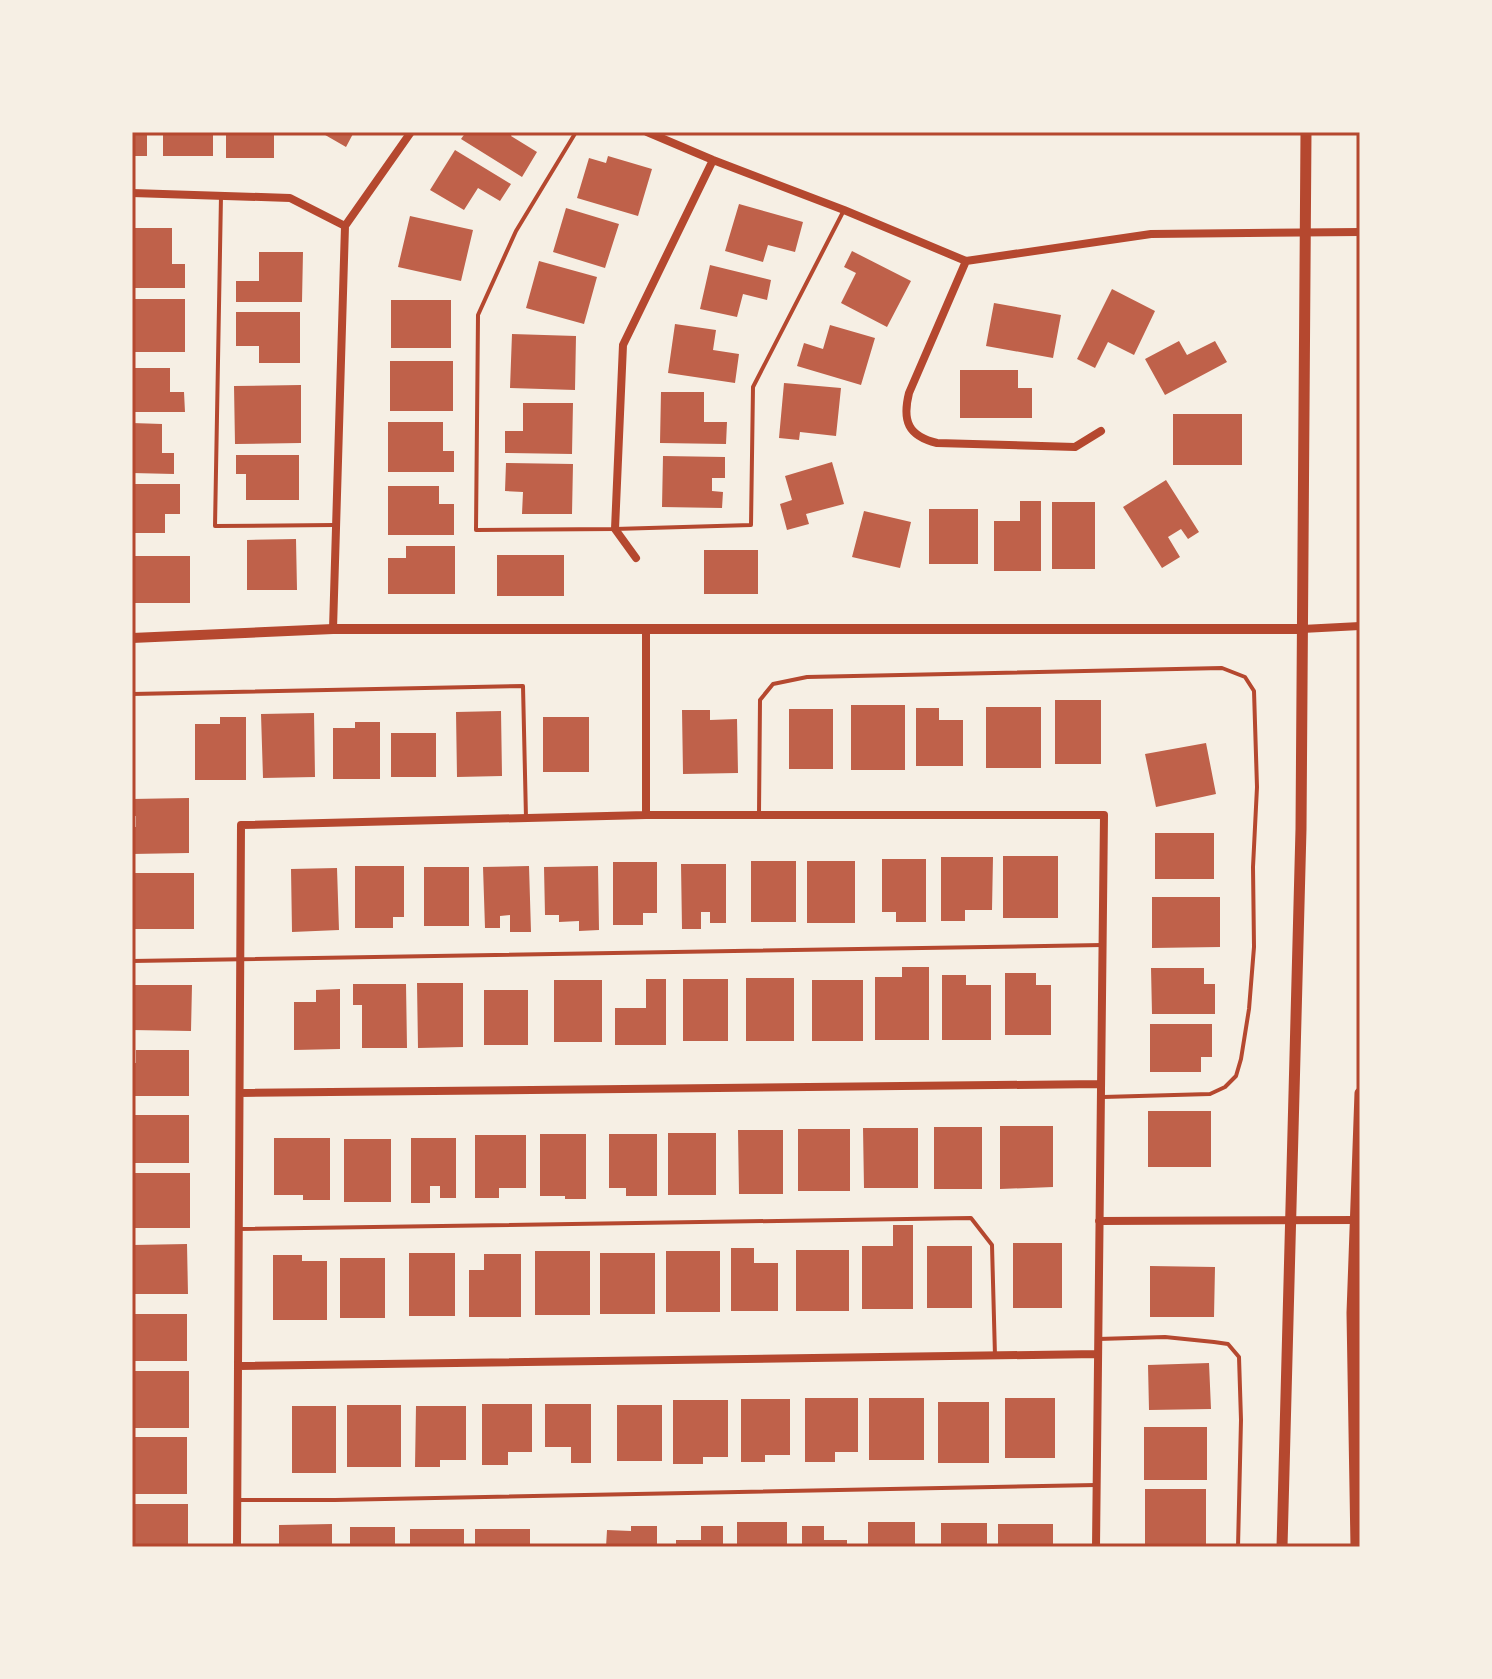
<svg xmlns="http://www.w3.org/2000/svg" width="1492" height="1679" font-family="'DejaVu Sans',sans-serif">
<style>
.building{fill:#bf614a}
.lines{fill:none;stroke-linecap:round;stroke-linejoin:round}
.service{stroke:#b5482f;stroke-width:4}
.minor{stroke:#b5482f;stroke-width:8}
.tertiary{stroke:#b5482f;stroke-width:10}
.secondary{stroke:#b5482f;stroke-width:11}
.neatline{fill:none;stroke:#b5482f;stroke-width:3}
</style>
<rect width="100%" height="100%" fill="#f6efe4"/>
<path class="building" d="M132 132H147V156H132Z
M163 132H213V156H163Z
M226 132H274V158H226Z
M320 132H354L346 147Z
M466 132H513L511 136 537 152 522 177 461 139Z
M455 150 511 184 500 201 478 188 464 210 430 190Z
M608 156 652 169 638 216 577 198 589 158 606 163Z
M739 204 803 222 795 252 768 245 763 262 725 251Z
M566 208 619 224 605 268 553 252Z
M410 216 473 230 461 281 398 267Z
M132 228H172V264H185V288H132Z
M852 251 911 281 887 327 841 303 856 273 844 267Z
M259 252H303L302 302H236V281H259Z
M539 261 597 277 584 324 526 308Z
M710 265 771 280 767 300 743 294 737 317 700 309Z
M1112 289 1155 311 1134 355 1108 342 1095 368 1077 359Z
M132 299H185V352H132Z
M391 300H451V348H391Z
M994 303 1061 315 1053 358 986 346Z
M236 312H300V363H259V346H236Z
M675 324 716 330 713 350 739 354 735 383 668 373Z
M830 325 875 338 861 385 797 366 804 343 823 349Z
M512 334 576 336 575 390 510 388Z
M1179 341 1187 355 1215 341 1227 362 1165 395 1145 359Z
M390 361H453V411H390Z
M132 368H170V392H184L185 412H132Z
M960 370H1018V388H1032V418H960Z
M784 383 841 388 836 436 800 432 799 440 779 438Z
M301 385V443L235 444 234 386Z
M661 392H704V422H727L726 444 660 443Z
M523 403H573L572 454 505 453V431H523Z
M1173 414H1242V465H1173Z
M388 422H443V451H454V472H388Z
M132 423 162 424V453H174V474L132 473Z
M236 455H299V500H246V474H236Z
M663 456 725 457V478H712V491L723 492 722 508 662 507Z
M832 462 844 504 806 514 809 524 787 530 780 504 792 500 785 476Z
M506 463 573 464 572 514H522L523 492 505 491Z
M1166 480 1199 532 1188 539 1181 529 1168 537 1180 557 1162 568 1123 507Z
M132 484H180V514H165V533H132Z
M388 486H439V504H454V535H388Z
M1020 501H1041V571H994V521H1020Z
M1052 502H1095V569H1052Z
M929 509H978V564H929Z
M864 511 911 522 900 568 852 557Z
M296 539 297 590H247V540Z
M406 546H455V594H388V558H406Z
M704 550H758V594H704Z
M497 555H564V596H497Z
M135 556H190V603H132V579H135Z
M1055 700H1101V764H1055Z
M851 705H905V770H851Z
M986 707H1041V768H986Z
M916 708H939V720H963V766H916Z
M789 709H833V769H789Z
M682 710H710V720L737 719 738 773 683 774Z
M501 711 502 776 457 777 456 712Z
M314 713 315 777 263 778 261 714Z
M220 717H246V780H195V724H220Z
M543 717H589V772H543Z
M355 722H380V779H333V728H355Z
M391 733H436V777H391Z
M1206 743 1216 794 1156 807 1145 754Z
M189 798V853L132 854V827H136V816H132V799Z
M1155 833H1214V879H1155Z
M1003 856H1058V918H1003Z
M941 857H993L992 910H965V921H941Z
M882 859H926V922H896V912H882Z
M751 861H796V922H751Z
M807 861H855V923H807Z
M613 862H657V913H643V925H613Z
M681 864H726V923H710V912H701V929H682Z
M355 866H404V917H393V928H355Z
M529 866 531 932H510V915L500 916V928H485L483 867Z
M598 866 599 930 579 931V921L559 922V915H545L544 867Z
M424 867H469V926H424Z
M337 868 339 930 292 932 291 869Z
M133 873H194V929H133Z
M1152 897H1220V947L1152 948Z
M902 967H929V1040H875V977H902Z
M1151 968H1204V984H1215V1014H1152Z
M1005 973H1036V985H1051V1035H1005Z
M942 975H966V985H991V1040H942Z
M746 978H794V1041H746Z
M646 979H666V1045H615V1008H646Z
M683 979H728V1041H683Z
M554 980H602V1042H554Z
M812 980H863V1041H812Z
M417 983H463V1047L418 1048Z
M353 984H406L407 1048H362V1005H353Z
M132 985H192L191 1031 132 1030Z
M340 989V1049L294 1050V1002H316V990Z
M484 990H528V1045H484Z
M1150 1024H1212V1057H1201V1072H1150Z
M136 1050H189V1096H132V1063H136Z
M1148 1111H1211V1167H1148Z
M132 1115H189V1163H132Z
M1000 1126H1053V1187L1000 1189Z
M934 1127H982V1189H934Z
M863 1128H918V1188H864Z
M798 1129H850V1191H798Z
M738 1130H783V1194H739Z
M668 1133H716V1195H668Z
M540 1134H586V1199H565V1196H540Z
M609 1134H657V1196H626V1188H609Z
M475 1135H526V1188H499V1198H475Z
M274 1138H330V1200H303V1195H274Z
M411 1138H456V1198H440V1186H430V1203H411Z
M344 1139H391V1202H344Z
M132 1173H190V1228H132Z
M893 1225H913V1309H862V1246H893Z
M1013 1243H1062V1308H1013Z
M187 1244 188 1294H132V1245Z
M927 1246H972V1308H927Z
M731 1248H754V1263H778V1311H731Z
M796 1250H849V1311H796Z
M535 1251H590V1315H535Z
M666 1251H720V1312H666Z
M409 1253H455V1316H409Z
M600 1253H655V1314H600Z
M484 1254H521V1317H469V1270H484Z
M273 1255H302V1261H327V1320H273Z
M340 1258H385V1318H340Z
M1150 1266 1215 1267 1214 1317H1150Z
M132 1314H187V1361H132Z
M1209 1363 1211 1409 1149 1410 1148 1365Z
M132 1371H189V1428H132Z
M805 1398H858V1452H835V1462H805Z
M869 1398H924V1460H869Z
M1005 1398H1055V1458H1005Z
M741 1399H790V1455H765V1462H741Z
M673 1400H728V1457H703V1464H673Z
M938 1402H989V1463H938Z
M482 1404H532V1452H508V1465H482Z
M545 1404H591V1463H571V1447H545Z
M347 1405H401V1467H347Z
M617 1405H662V1461H617Z
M292 1406H336V1473H292Z
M416 1406H466V1460H440V1467H415Z
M1144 1427H1207V1480H1144Z
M132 1437H187V1494H132Z
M1145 1489H1206V1546H1145Z
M132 1504H188V1547H132Z
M737 1522H787V1547H737Z
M868 1522H915V1547H868Z
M941 1523H987V1547H941Z
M332 1524V1547H279V1525Z
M998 1524H1053V1547H998Z
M631 1526H657V1547H606L607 1530 631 1531Z
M701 1526H723V1547H676V1540H701Z
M802 1526H824V1540H847V1547H802Z
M350 1527H395V1547H350Z
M410 1529H464V1547H410Z
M475 1529H530V1547H475Z
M543 1544H587V1547H543Z"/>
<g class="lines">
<path class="service" d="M576 132 516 231 478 315 476 530 615 529 751 525 753 387 843 212
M221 196 215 526 334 525
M132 694 523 686 526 818
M759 814 760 700 773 684 807 677 1222 668 1245 677 1254 691 1257 787 1253 867 1254 947 1249 1009 1241 1059 1236 1076 1225 1087 1210 1094 1103 1097
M132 961 1102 945
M239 1229 971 1218 992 1245 995 1356
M1098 1339 1165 1337 1214 1342 1228 1344 1239 1357 1241 1420 1238 1547
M239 1500H335L1096 1485"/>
<path class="minor" d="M647 132 713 160 844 210 966 261 1151 234 1360 232
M132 193 290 198 345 226
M966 261 909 393C902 421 908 436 937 443L1075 447 1101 431
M636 558 615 529 623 345 713 160
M333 629 345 226 411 132
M1302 629 1360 626
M646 815V629
M240 1093 1101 1084
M1099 1221 1359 1220
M238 1366 1098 1354
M237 1547 241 825 646 815H1104L1096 1547"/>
<path class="tertiary" d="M132 638 333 629H1302"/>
<path class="secondary" d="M1282 1547 1301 829 1306 132
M1356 1547 1352 1313 1360 1093"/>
</g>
<rect width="1492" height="1679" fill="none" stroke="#f6efe4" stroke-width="268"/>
<rect x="134" y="134" width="1224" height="1411" class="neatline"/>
</svg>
